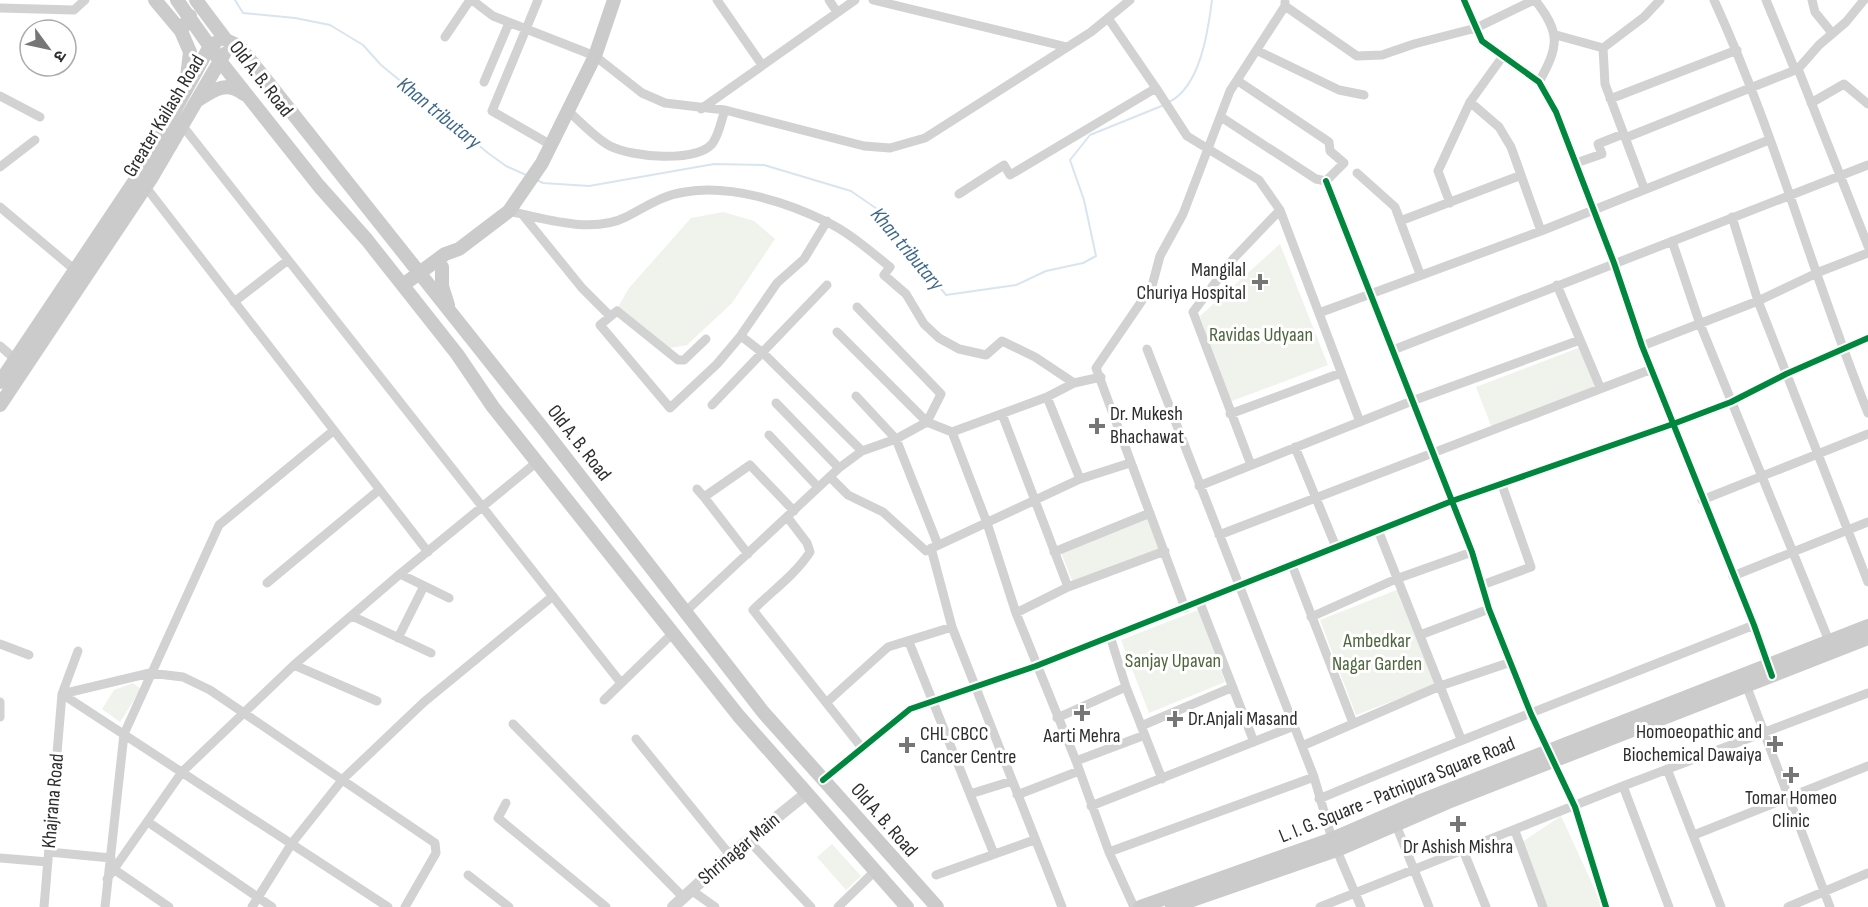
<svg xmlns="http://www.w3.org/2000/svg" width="1868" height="907" font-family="'Sofia Sans Condensed','Noto Sans Devanagari',sans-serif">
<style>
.green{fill:#eff3eb}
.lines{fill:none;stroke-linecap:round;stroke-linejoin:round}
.stream{stroke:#d8e5f0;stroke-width:2}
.minor{stroke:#d2d2d2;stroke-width:9}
.tertiary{stroke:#d2d2d2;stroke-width:12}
.secondary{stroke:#cbcbcb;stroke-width:14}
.cycleway-casing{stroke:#fff;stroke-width:10}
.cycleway{stroke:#00873e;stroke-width:6}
.poi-dot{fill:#767676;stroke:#fff;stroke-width:2}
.labels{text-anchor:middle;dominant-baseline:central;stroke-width:6;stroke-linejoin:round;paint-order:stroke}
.street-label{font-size:20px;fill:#2d2d2d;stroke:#fff}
.poi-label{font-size:20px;fill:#2d2d2d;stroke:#fff;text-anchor:start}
.park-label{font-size:20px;fill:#4d663c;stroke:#fff}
.water-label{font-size:21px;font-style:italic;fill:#3e688b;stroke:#fff}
</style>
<rect width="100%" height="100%" fill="#fff"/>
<path class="green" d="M723 212 754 221 775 239 732 303 687 345 664 349 618 307 629 288 691 218Z
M1280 244 1328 365 1229 402 1200 316Z
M1581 347 1596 387 1492 428 1476 387Z
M1146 516 1159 550 1073 583 1059 547Z
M1399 589 1435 685 1356 715 1320 620Z
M1198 610 1225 682 1149 713 1121 640Z
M133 683 141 689 120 722 102 709 114 690Z
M1561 816 1603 907H1546L1516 846Z
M832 844 861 876 846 890 817 857Z"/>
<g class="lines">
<path class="stream" d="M235 0 243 13 295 18 330 25 363 45 381 65 488 153 506 166 526 175
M1169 102C1200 87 1208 32 1212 0
M537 180 543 183 589 186 714 164 764 165 851 191 877 209 946 295 1016 285 1046 271 1083 263 1096 256 1084 200 1070 160 1090 135 1164 105"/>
<path class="minor" d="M472 0 493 16 595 56 642 93 665 103 725 110 864 146 890 148 925 138 1091 32 1130 0
M538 0 492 111 551 145
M717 0 762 65
M829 0 837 12
M873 0 1067 47
M1464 0 1482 41 1539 82 1556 112 1614 263 1642 346 1754 625 1769 670
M1535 0C1561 33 1559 46 1539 82
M1714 0C1775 133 1813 277 1868 413
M1766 0 1795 70
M1812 0 1815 12 1832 33
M1285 2V6L1357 56 1382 55 1414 44 1476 28 1534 0
M0 8 74 10 85 0
M1556 35 1603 48
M445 37 470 0
M1603 48 1605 84 1644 188
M1603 48 1644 17 1660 0
M1258 51 1339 90 1364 95
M1798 69 1868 246
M1238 81 1329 142 1330 151 1344 163 1326 181
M484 82 509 23
M1156 88 1187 136 1259 180 1280 210 1360 422
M0 96 40 117
M1610 99 1737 50
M1470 102 1499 127 1511 147 1541 231
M1811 103 1844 84 1868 104
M701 109 855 0
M568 111C581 122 595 138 610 146 631 157 695 163 712 144 719 135 721 121 725 110
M1221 117 1316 179 1326 181
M182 125 621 683
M1625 138 1798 69 1819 45 1846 22 1864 0
M1576 163 1602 154 1598 144 1623 134
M0 167 35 140
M1357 173 1395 207 1420 274
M1326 181 1472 552 1489 609 1531 714 1575 807 1606 907
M145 186 428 552
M959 194 1004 165 1010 175 1156 88 1108 18
M1450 203 1438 171 1470 102 1503 56
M0 207 75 270
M509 211C544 219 593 234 626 217 646 207 662 195 685 192 730 184 787 202 827 222 850 233 870 251 890 267L884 275 906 294 924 324 939 338 959 349 986 355 1002 341 1035 357 1074 383
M522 214 582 288 610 316
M1732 217 1758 301 1868 582
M1400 221 1519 176
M1672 241 1700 324 1829 641
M1557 285 1600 387
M234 302 288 260
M1319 313 1541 231 1769 140
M837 332 927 422 941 394 857 307
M741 336 764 354 862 451
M706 339 684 360H678L617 311 600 325 670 408 717 364 739 338 777 283 804 259 827 221
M0 346 15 359
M1642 346 1758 301 1819 272 1868 253
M1147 349 1314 777 1332 839 1361 907
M1393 350 1868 165
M856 396 896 439 938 545
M1047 397 1080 479
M776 403 839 468
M712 405 827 285
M1002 414 1068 587
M1230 414 1341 373
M952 432 987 523 1016 613 1076 761 1109 852 1134 907
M769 435 818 487
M1295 447 1336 547
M1251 465 1193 312 1234 258 1280 210
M830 477 848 495 883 512 926 551 1080 479 1130 463
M1199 486 1412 401 1580 340
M697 489 704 497 750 465 794 511
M704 497 748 554
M1702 500 1868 434
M788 518 807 543 810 552C795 575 772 591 753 610L862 748
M1378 530 1461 739
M1219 535 1652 369
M931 548 952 627 1062 907
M1054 552 1150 513
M1292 565 1353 723
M400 574 449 598
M1733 576 1868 522
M267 583 379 490
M1482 585 1531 567 1502 485
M1200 603 1254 742
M1185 608 1096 368 1152 286 1160 256 1183 214 1230 91 1285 6
M685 612 839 468 862 451 896 439 927 422 952 432 1047 397 1074 383 1101 377
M1016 613 1068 587 1165 551
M352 616 431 653
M1311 617 1396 579 1472 552
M1420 635 1489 609
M1110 636 1126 687 1162 779
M398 638 424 586
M909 642 994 854
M0 644 29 655
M294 665 377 701
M1745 682 1830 907
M62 694 150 673 183 677 210 690 435 843 436 853 405 907
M62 694 388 907
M604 700 673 633
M0 702V717
M827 702 888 647 952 627
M1057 718 1126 687
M513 724 683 897
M1141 726 1233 687
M636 739 730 855
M1302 746 1440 686 1511 662
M1076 761 1145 735
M1667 769 1721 907
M823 780 910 709 1036 666 1452 501 1673 424 1731 402 1786 374 1868 338
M1623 786 1669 907
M970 794 1012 781
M1017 795 1079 771
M1319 799C1463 738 1609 683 1754 625
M506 803 498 818 606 907
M1091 806 1294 726
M148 822 272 907
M1396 825 1429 907
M1515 831 1543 907
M1694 835 1868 766
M749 841 811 907
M1463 850 1486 907
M49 852 111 858
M1109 852 1314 777
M0 858 48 862
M115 870 169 907
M468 875 509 907
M936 875 1034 840
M107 879 182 772 294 665 400 574 537 462
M691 890 715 907
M44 907 62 694 78 651
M105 907 124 734 219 525 333 431
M252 907 292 843 343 779 424 702 553 596
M838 907 875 871
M1320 907 1623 786 1868 693
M1788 907 1868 873"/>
<path class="tertiary" d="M673 907 730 855 807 793"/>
<path class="secondary" d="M155 0 181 31
M177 0 220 61 319 186 367 240 457 354 493 407 738 715 907 907
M196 0 226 40 239 46 247 56 545 431 763 712 937 907
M186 85 190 52 181 31 190 16
M198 100C215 89 226 81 244 94
M442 267V286L448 305
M403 285 445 254 459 249 509 211 542 163 595 56 614 0
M0 382 142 170 210 46 215 43
M0 405 152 177 224 54
M1140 907 1332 839 1418 802 1868 626
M1172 907 1337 850 1448 802 1868 638"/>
<defs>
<path id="cycleway" d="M1464 0 1482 41 1539 82 1556 112 1614 263 1642 346 1754 625 1772 676
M1326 181 1472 552 1489 609 1531 714 1575 807 1606 907
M823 780 910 709 1036 666 1452 501 1673 424 1731 402 1786 374 1868 338"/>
</defs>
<use href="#cycleway" class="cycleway-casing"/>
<use href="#cycleway" class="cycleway"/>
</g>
<g class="poi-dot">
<path d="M1257 273h6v6h6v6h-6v6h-6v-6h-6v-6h6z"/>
<path d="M1094 417h6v6h6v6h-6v6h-6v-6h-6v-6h6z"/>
<path d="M1079 704h6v6h6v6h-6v6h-6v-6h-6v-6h6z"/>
<path d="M1172 710h6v6h6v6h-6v6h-6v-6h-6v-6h6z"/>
<path d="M1772 735h6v6h6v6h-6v6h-6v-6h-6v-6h6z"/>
<path d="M904 736h6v6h6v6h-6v6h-6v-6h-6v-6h6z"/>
<path d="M1788 766h6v6h6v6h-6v6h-6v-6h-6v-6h6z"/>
<path d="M1455 815h6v6h6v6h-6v6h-6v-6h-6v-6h6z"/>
</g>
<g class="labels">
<g class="street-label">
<text transform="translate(261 79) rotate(52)">Old A. B. Road</text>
<text transform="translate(164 116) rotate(-59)">Greater Kailash Road</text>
<text transform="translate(579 443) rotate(52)">Old A. B. Road</text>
<text transform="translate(1397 790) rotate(-22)">L. I. G. Square - Patnipura Square Road</text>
<text transform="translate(53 801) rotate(-85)">Khajrana Road</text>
<text transform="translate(884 820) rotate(49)">Old A. B. Road</text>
<text transform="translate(739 849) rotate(-40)">Shrinagar Main</text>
</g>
<g class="poi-label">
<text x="1246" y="270" text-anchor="end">Mangilal<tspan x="1246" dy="23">Churiya Hospital</tspan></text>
<text x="1110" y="414">Dr. Mukesh<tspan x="1110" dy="23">Bhachawat</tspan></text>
<text x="1188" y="719">Dr.Anjali Masand</text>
<text x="1762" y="732" text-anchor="end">Homoeopathic and<tspan x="1762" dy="23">Biochemical Dawaiya</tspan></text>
<text x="920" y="734">CHL CBCC<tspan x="920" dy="23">Cancer Centre</tspan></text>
<text x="1082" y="736" text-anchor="middle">Aarti Mehra</text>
<text x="1791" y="798" text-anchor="middle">Tomar Homeo<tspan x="1791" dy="23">Clinic</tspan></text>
<text x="1458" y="847" text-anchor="middle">Dr Ashish Mishra</text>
</g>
<g class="park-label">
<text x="1261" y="335">Ravidas Udyaan</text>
<text x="1377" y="641">Ambedkar<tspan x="1377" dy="23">Nagar Garden</tspan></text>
<text x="1173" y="661">Sanjay Upavan</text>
</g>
<g class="water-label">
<text transform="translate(439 113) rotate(39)">Khan tributary</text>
<text transform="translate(907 249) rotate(50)">Khan tributary</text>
</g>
</g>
<g transform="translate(48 48) rotate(123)"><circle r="28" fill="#ffffff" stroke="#ababab" stroke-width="1.5"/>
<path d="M0-4.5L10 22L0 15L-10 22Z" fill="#767676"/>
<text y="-9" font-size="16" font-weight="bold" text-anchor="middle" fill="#2d2d2d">उ</text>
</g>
</svg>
